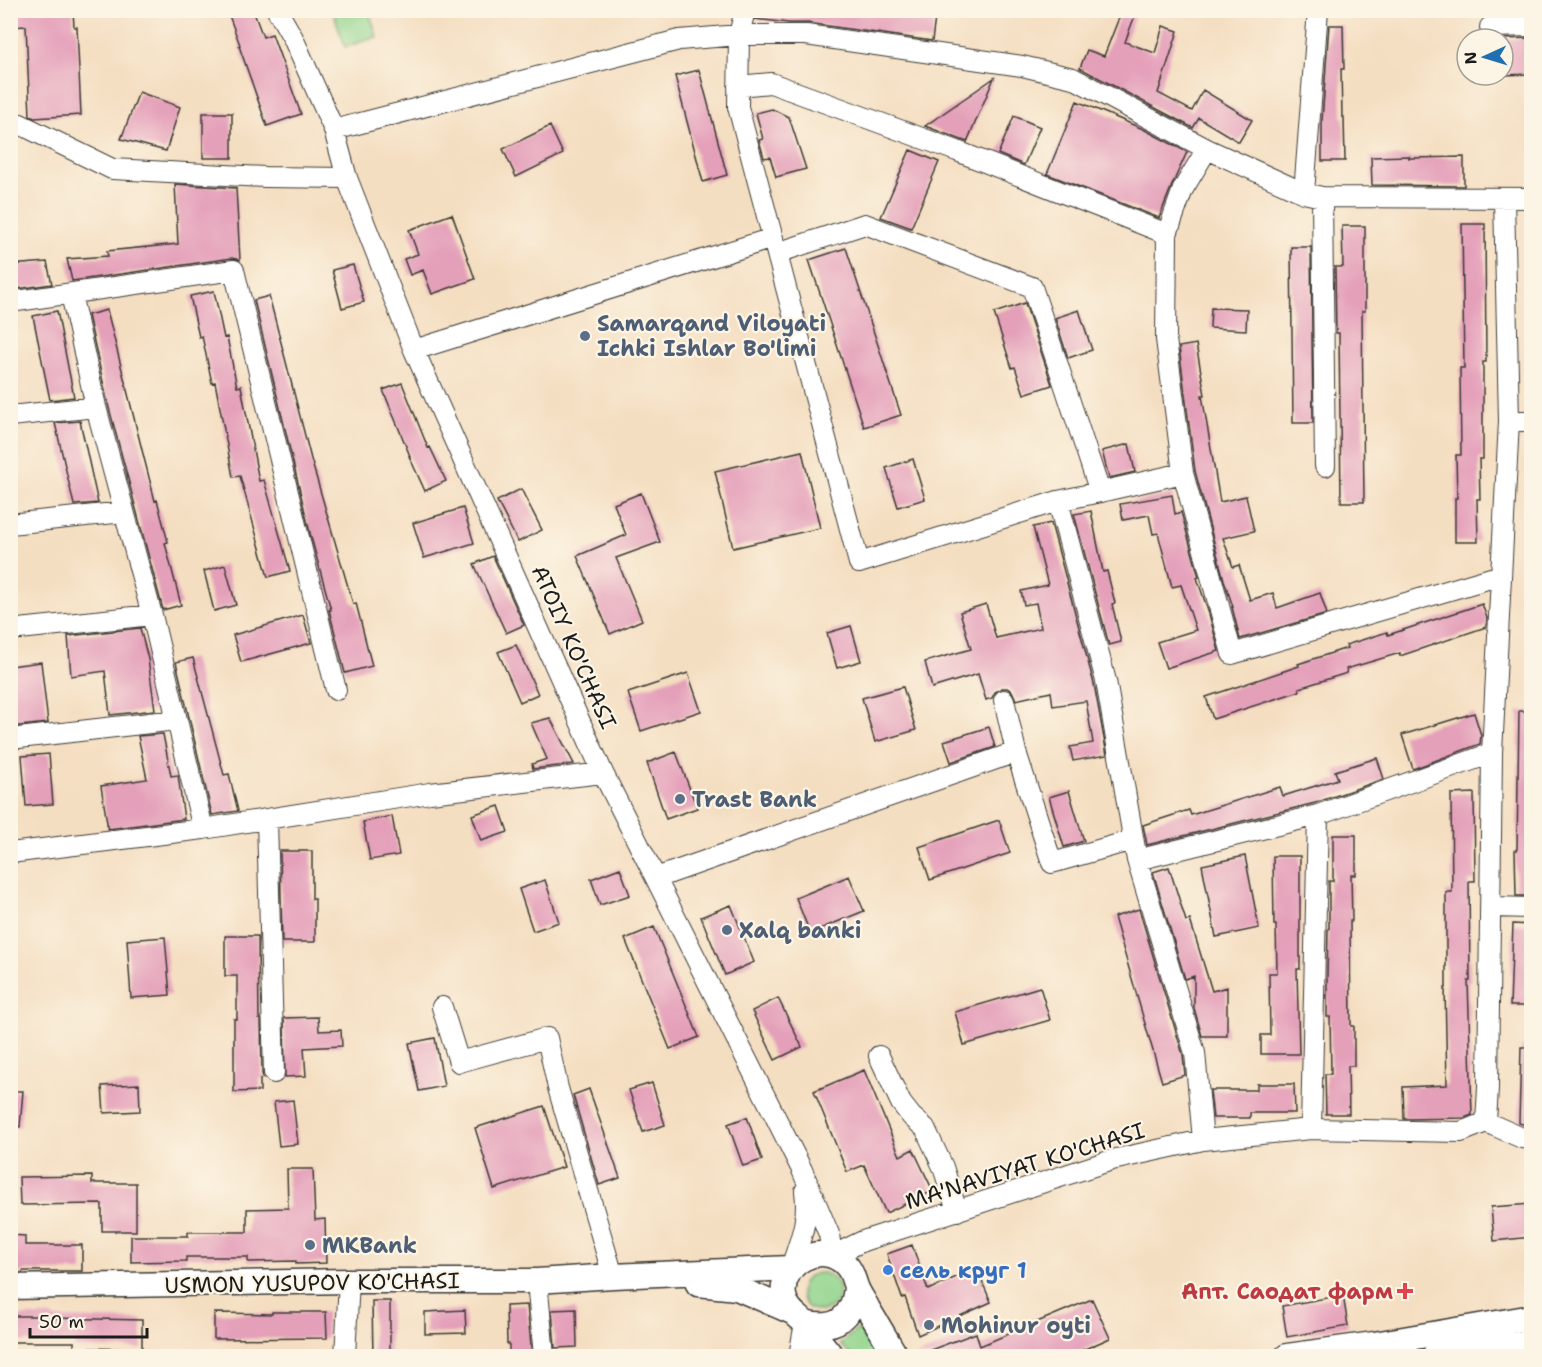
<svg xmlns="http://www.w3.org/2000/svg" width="1542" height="1367" font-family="'Shantell Sans',sans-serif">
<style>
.green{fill:#90d48d;stroke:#567854;stroke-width:1.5}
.building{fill:#e49fb9}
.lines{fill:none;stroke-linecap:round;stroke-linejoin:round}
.minor-casing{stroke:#3c3935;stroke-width:22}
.major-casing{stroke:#3c3935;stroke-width:27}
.minor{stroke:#fff;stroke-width:20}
.major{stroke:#fff;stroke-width:24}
.service-dot{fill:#5c6f8a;stroke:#fcf5e5;stroke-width:2}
.shop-dot{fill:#3f7fe0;stroke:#fcf5e5;stroke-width:2}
.health-dot{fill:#e0444e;stroke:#fcf5e5;stroke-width:2}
.labels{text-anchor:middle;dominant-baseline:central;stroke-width:4.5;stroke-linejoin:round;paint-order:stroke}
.service-label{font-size:22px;font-weight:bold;fill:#4e5e75;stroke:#fcf5e5;text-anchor:start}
.street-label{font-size:22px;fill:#1c1c1c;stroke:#fcf5e5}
.shop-label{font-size:22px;font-weight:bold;fill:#366cbe;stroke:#fcf5e5;text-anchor:start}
.health-label{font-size:22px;font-weight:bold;fill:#be3a42;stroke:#fcf5e5;text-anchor:end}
</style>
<rect width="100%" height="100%" fill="#fcf5e5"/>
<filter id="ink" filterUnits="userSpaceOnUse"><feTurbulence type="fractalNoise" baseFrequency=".0167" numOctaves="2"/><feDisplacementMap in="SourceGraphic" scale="12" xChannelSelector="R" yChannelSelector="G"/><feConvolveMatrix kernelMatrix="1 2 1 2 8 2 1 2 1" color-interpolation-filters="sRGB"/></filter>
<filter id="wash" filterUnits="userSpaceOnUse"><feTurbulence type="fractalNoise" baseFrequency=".008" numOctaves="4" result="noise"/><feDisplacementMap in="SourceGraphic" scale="24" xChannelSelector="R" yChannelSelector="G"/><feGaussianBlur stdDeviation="1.35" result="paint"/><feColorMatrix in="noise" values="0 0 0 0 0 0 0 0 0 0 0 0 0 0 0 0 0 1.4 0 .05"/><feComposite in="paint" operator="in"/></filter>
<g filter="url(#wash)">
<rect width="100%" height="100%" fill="#f4dec1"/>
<path class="green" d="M333 11H369L377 37 345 47Z
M801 1292a19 19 0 1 1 38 0a19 19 0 1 1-38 0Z
M859 1328 877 1356H852L840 1344Z"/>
<g id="blocks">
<path class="building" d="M10 10H73L74 27H77L81 115 34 118 30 116 26 26 10 27Z
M227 10H253L263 37 272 34 301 114 267 126 239 46 240 45Z
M757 10H936L932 41 808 23H789L755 19Z
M1122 10H1137L1125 42 1155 53 1163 26 1178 31 1158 93 1192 111 1203 90 1252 120 1239 142 1199 118 1193 128 1080 68 1087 50 1104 56Z
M1329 25H1343L1344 69H1341L1342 117H1344L1345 161H1322V121Z
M1532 38V74L1503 75V39Z
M699 70 727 175 703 182 675 76Z
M994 78 967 142 925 126Z
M139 92 180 107 166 151 121 139Z
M1077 101 1143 129 1187 152 1172 185 1159 218 1047 174Z
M772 109 789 117 806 169 776 177 770 157 764 158 759 140 763 139 756 113Z
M203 113H232V158H203Z
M1014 116 1040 127 1024 165 998 154Z
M550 126 563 154 516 177 503 149Z
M910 150 939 162 911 228 881 217Z
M1409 156V158L1464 157V186L1372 185 1371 157Z
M175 184 236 188 240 260 232 258 72 281 67 259 108 256 107 251 178 244Z
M452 214 475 279 432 294 423 270 410 275 404 259 418 254 409 230Z
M1462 224H1485L1486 362H1483V459H1479L1480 499H1477L1478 542H1455V498H1457L1456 455H1461L1460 368H1464Z
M1342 226H1365V311H1362L1364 502H1341L1339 333H1336L1335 267H1343Z
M1291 247H1311L1313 423H1293Z
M846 248 901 415 864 427 809 260Z
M47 262 52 284 10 290V265Z
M353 265 364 302 342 308 332 270Z
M214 291 224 338 227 337 237 387 241 386 259 481 264 480 290 571 268 577 240 476 233 477 215 382 212 383 202 336 199 337 190 296Z
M269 296 311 459 353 604 356 603 372 666 345 673 329 610H331L311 537 254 300Z
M1025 303 1052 385 1024 394 1015 367 1012 368 994 313Z
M1211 308 1247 309 1246 330 1210 328Z
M107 310 142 450 155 501 157 500 168 542 165 543 181 605 163 610 108 404 88 315Z
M1079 310 1092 350 1068 358 1055 318Z
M57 311 74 397 50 400 33 316Z
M1196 344 1205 395H1202L1220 502 1246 496 1254 531 1223 538 1233 567 1239 565 1250 600 1273 593 1277 608 1320 593 1327 614 1240 639 1232 607H1233L1224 580 1195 471 1179 347Z
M402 383 428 448 430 447 446 481 425 491 409 456H410L383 390Z
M80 421 98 503 74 505 55 423Z
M1129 444 1135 472 1109 478 1102 451Z
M802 451 820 528 733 548 715 471Z
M913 459 925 499 898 507 886 468Z
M521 489 542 530 518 542 497 501Z
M641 493 660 542 616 558 642 620 610 634 577 556 626 535 614 504Z
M1172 495 1175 514 1181 512 1199 577 1197 578 1209 614 1219 651 1166 668 1157 642 1196 630 1181 585 1172 587 1158 533 1153 534 1149 515 1123 520 1120 504Z
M463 508 474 543 424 558 413 523Z
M1091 511 1103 572 1107 571 1115 603 1112 604 1121 642 1109 645 1074 514Z
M1051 523 1094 684 1107 755 1073 761 1070 747 1093 743 1086 701 1053 706 1051 692 1016 700 1012 691 1007 688H1002L995 692 992 698 986 700 978 674 932 688 925 662 971 649 960 612 986 604 996 638 1041 628 1036 603 1024 605 1021 591 1048 585 1033 527Z
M493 556 524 625 506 633 474 564Z
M225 565 236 605 214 611 204 571Z
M1482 604 1487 618 1486 627 1400 656V653L1346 669 1347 673 1299 688 1300 691 1213 719 1206 697 1299 666 1298 664 1347 648 1346 645 1387 632 1388 635Z
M303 615 311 643 241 662 233 635Z
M851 626 861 661 837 668 827 633Z
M140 628 148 659 155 710 110 715 105 671 71 676 68 636Z
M516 645 538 694 520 702 498 652Z
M193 658 224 775 229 774 238 811 212 815 176 662Z
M41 662 48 723 10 727V666Z
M688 673 701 711 641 731 628 693Z
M903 687 916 730 875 742 862 698Z
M1519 711H1532V896H1516L1515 850H1517Z
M1474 713 1481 735 1480 744 1413 769 1402 735Z
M550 718 574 764 533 769 532 764 547 759 531 723Z
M989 727 995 747 951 762 944 741Z
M163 734 171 776 178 775 184 819 108 829 101 786 147 779 138 736Z
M676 752 697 808 666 819 647 763Z
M49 754 53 804 26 806 22 756Z
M1377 758 1384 779 1315 803 1147 845 1143 825 1189 810 1191 815 1280 787 1283 796 1338 779 1335 771Z
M1069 791 1084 841 1064 847 1049 797Z
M1474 793 1475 881H1469L1470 981H1468L1472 1115 1464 1118 1404 1119 1403 1087 1447 1085 1445 988H1446V892H1452L1451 794Z
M499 806 508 832 481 841 472 815Z
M392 816 399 855 370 860 363 822Z
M999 820 1010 853 930 880 919 847Z
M1333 835H1356V875H1351L1352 921H1350L1351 1026H1354V1066H1348L1349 1114H1326L1325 1074H1331L1330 1017H1327V977L1328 929H1329V881H1333Z
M280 851H312V899H315V942H282Z
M1245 856 1259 928 1216 937 1202 865Z
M1273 856H1300V969H1297L1299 1054H1261V1035H1270L1269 973H1277L1276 925H1274Z
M1169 867 1186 921 1190 920 1212 991 1227 987V1036H1202L1194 1008V976L1185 979 1153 872Z
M620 868 630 895 600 905 591 879Z
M849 876 864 911 810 933 796 898Z
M545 880 559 922 533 931 519 889Z
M731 905 754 962 725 975 701 917Z
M1139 909 1183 1055 1185 1075 1162 1082 1114 917Z
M1513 924 1532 925V1006H1510Z
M654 927 699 1037 670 1049 625 939Z
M225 936H258L259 1019H261L262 1073 263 1078 260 1079V1091L234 1092V1019H237V976H225Z
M165 937 170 995 131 998 127 940Z
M1040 987 1050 1020 964 1045 955 1012Z
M778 998 802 1047 775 1060 752 1011Z
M318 1017 319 1031 341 1030 342 1046 304 1048 306 1076 285 1077 284 1018Z
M435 1038 444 1086 419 1091 409 1043Z
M1521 1047H1532V1127L1519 1123Z
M864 1070 900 1156 913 1149 933 1191 886 1213 864 1165 847 1172 814 1091Z
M652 1083 665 1125 643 1132 629 1090Z
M139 1084 140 1111 104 1113 102 1086Z
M1257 1084H1294L1295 1113H1250V1118H1213L1210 1090H1257Z
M589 1089 620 1178 599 1185 573 1095Z
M10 1091H23L20 1127 10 1126Z
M293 1100 298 1144 279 1146 274 1102Z
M544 1106 564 1167 494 1189 475 1128Z
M747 1117 762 1160 743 1166 728 1124Z
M287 1169H313L315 1220 325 1219 326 1263 296 1264V1261L248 1262V1257H186V1261L131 1262V1236H188V1232H247V1209L288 1208Z
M92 1176V1183H136V1231H102V1204L20 1205 19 1177Z
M1532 1204V1237L1494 1241 1491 1207Z
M10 1235 25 1236V1245H82V1271H23L22 1273 10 1272Z
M912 1245 928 1290 976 1268 991 1302 918 1335 905 1297 902 1298 887 1254Z
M1343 1295 1348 1326 1287 1337 1282 1306Z
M1092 1299 1110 1338 1069 1356H917V1355L976 1333 980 1346Z
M372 1301H390V1356H373Z
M527 1305 532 1356H509V1344H507L506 1306Z
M576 1309 577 1347 555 1348 552 1310Z
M465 1310 466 1333 425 1334V1312Z
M272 1312H326L327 1338 214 1339V1313L272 1314Z
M10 1316H52V1318L142 1320V1349L74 1348V1342H10Z"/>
</g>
</g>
<g filter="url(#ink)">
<use href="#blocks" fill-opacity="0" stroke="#3c3935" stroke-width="1.5"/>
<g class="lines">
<defs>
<path id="minor" d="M277 10 293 38 334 130 347 178 414 350 603 773 802 1170 829 1234 832 1256 863 1241 1112 1160 1203 1140 1311 1129 1461 1132 1486 1122
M745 10 739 35 738 107 859 563 1058 501 1100 492 1183 473
M1490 27 1532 26
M738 86 771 83 957 151 1167 234 1183 189 1207 149
M10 123 20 124 112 169 265 177 347 178
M334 130 679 40 739 35H806L1022 66 1073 78 1207 149 1304 193 1322 197 1532 198
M1304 193 1318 10
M1322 197 1325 466
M1167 234 1166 339 1183 473 1232 654 1501 575
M777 253 865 224 1032 287 1100 492
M71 294 96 407 152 615 203 829
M10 302 234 270 336 690
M414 350 773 238
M10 416 96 407
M1509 421H1532
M1058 501 1106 681 1137 860 1195 1053 1203 1140
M10 524 124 512
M10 630 152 615
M10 739 176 720
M1016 752 1052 863 1133 840
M267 820 274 1073
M10 853 203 829 430 793 603 773
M1137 860 1318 815 1492 753
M656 878 1016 752 1004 700
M1491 907 1532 908
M442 1007 459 1062 547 1038 558 1088 613 1276
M879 1056 901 1103 912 1117 925 1128 943 1167 957 1211
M1486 1122 1488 1088 1492 753 1509 421 1504 198
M1486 1122 1522 1138 1532 1139
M1311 1129 1318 815
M791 1268C800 1239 809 1222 805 1191
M537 1281 544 1356
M345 1356 349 1281
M799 1356 805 1323"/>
<path id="major" d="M698 1284 737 1288 790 1311
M10 1287 349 1281H537L613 1276 791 1268
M805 1323C835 1331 853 1318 856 1288
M832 1356C823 1346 815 1334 806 1324 797 1315 787 1310 784 1296 779 1263 822 1239 846 1265 853 1272 853 1280 857 1289 860 1296 865 1302 868 1309 878 1325 887 1341 896 1356
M1287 1356 1374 1344 1532 1317
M1434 1356 1532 1342"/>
</defs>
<use href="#minor" class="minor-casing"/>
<use href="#major" class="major-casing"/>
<use href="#minor" class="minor"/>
<use href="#major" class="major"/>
</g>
</g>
<g class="service-dot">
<circle cx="585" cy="336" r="6"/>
<circle cx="680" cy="799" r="6"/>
<circle cx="727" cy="930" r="6"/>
<circle cx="310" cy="1245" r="6"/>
<circle cx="929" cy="1325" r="6"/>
</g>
<circle class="shop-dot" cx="888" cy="1270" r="6"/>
<path class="health-dot" d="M1402 1282h6v6h6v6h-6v6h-6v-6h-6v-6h6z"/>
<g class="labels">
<g class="service-label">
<text x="597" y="323">Samarqand Viloyati<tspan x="597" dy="25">Ichki Ishlar Bo'limi</tspan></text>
<text x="692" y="799">Trast Bank</text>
<text x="739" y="930">Xalq banki</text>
<text x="322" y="1245">MKBank</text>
<text x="941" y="1325">Mohinur oyti</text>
</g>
<g class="street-label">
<text transform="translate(574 647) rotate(66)">ATOIY KO'CHASI</text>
<text transform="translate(1025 1166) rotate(-17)">MA'NAVIYAT KO'CHASI</text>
<text transform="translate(312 1283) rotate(-1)">USMON YUSUPOV KO'CHASI</text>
</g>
<g class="shop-label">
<text x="900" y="1270">сель круг 1</text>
</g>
<g class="health-label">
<text x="1393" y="1291">Апт. Саодат фарм</text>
</g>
</g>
<rect width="1542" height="1367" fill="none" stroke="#fcf5e5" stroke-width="36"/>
<g transform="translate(1485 57) rotate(266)"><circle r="28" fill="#fcf5e5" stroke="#a29e95" stroke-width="1.5"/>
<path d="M0-4.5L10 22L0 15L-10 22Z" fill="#1f6fb2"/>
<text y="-9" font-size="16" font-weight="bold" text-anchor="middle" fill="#1c1c1c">N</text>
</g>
<path d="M30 1328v9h117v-9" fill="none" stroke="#1c1c1c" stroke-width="3"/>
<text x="39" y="1328" font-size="18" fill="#1c1c1c" stroke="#fcf5e5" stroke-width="4.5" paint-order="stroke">50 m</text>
</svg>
